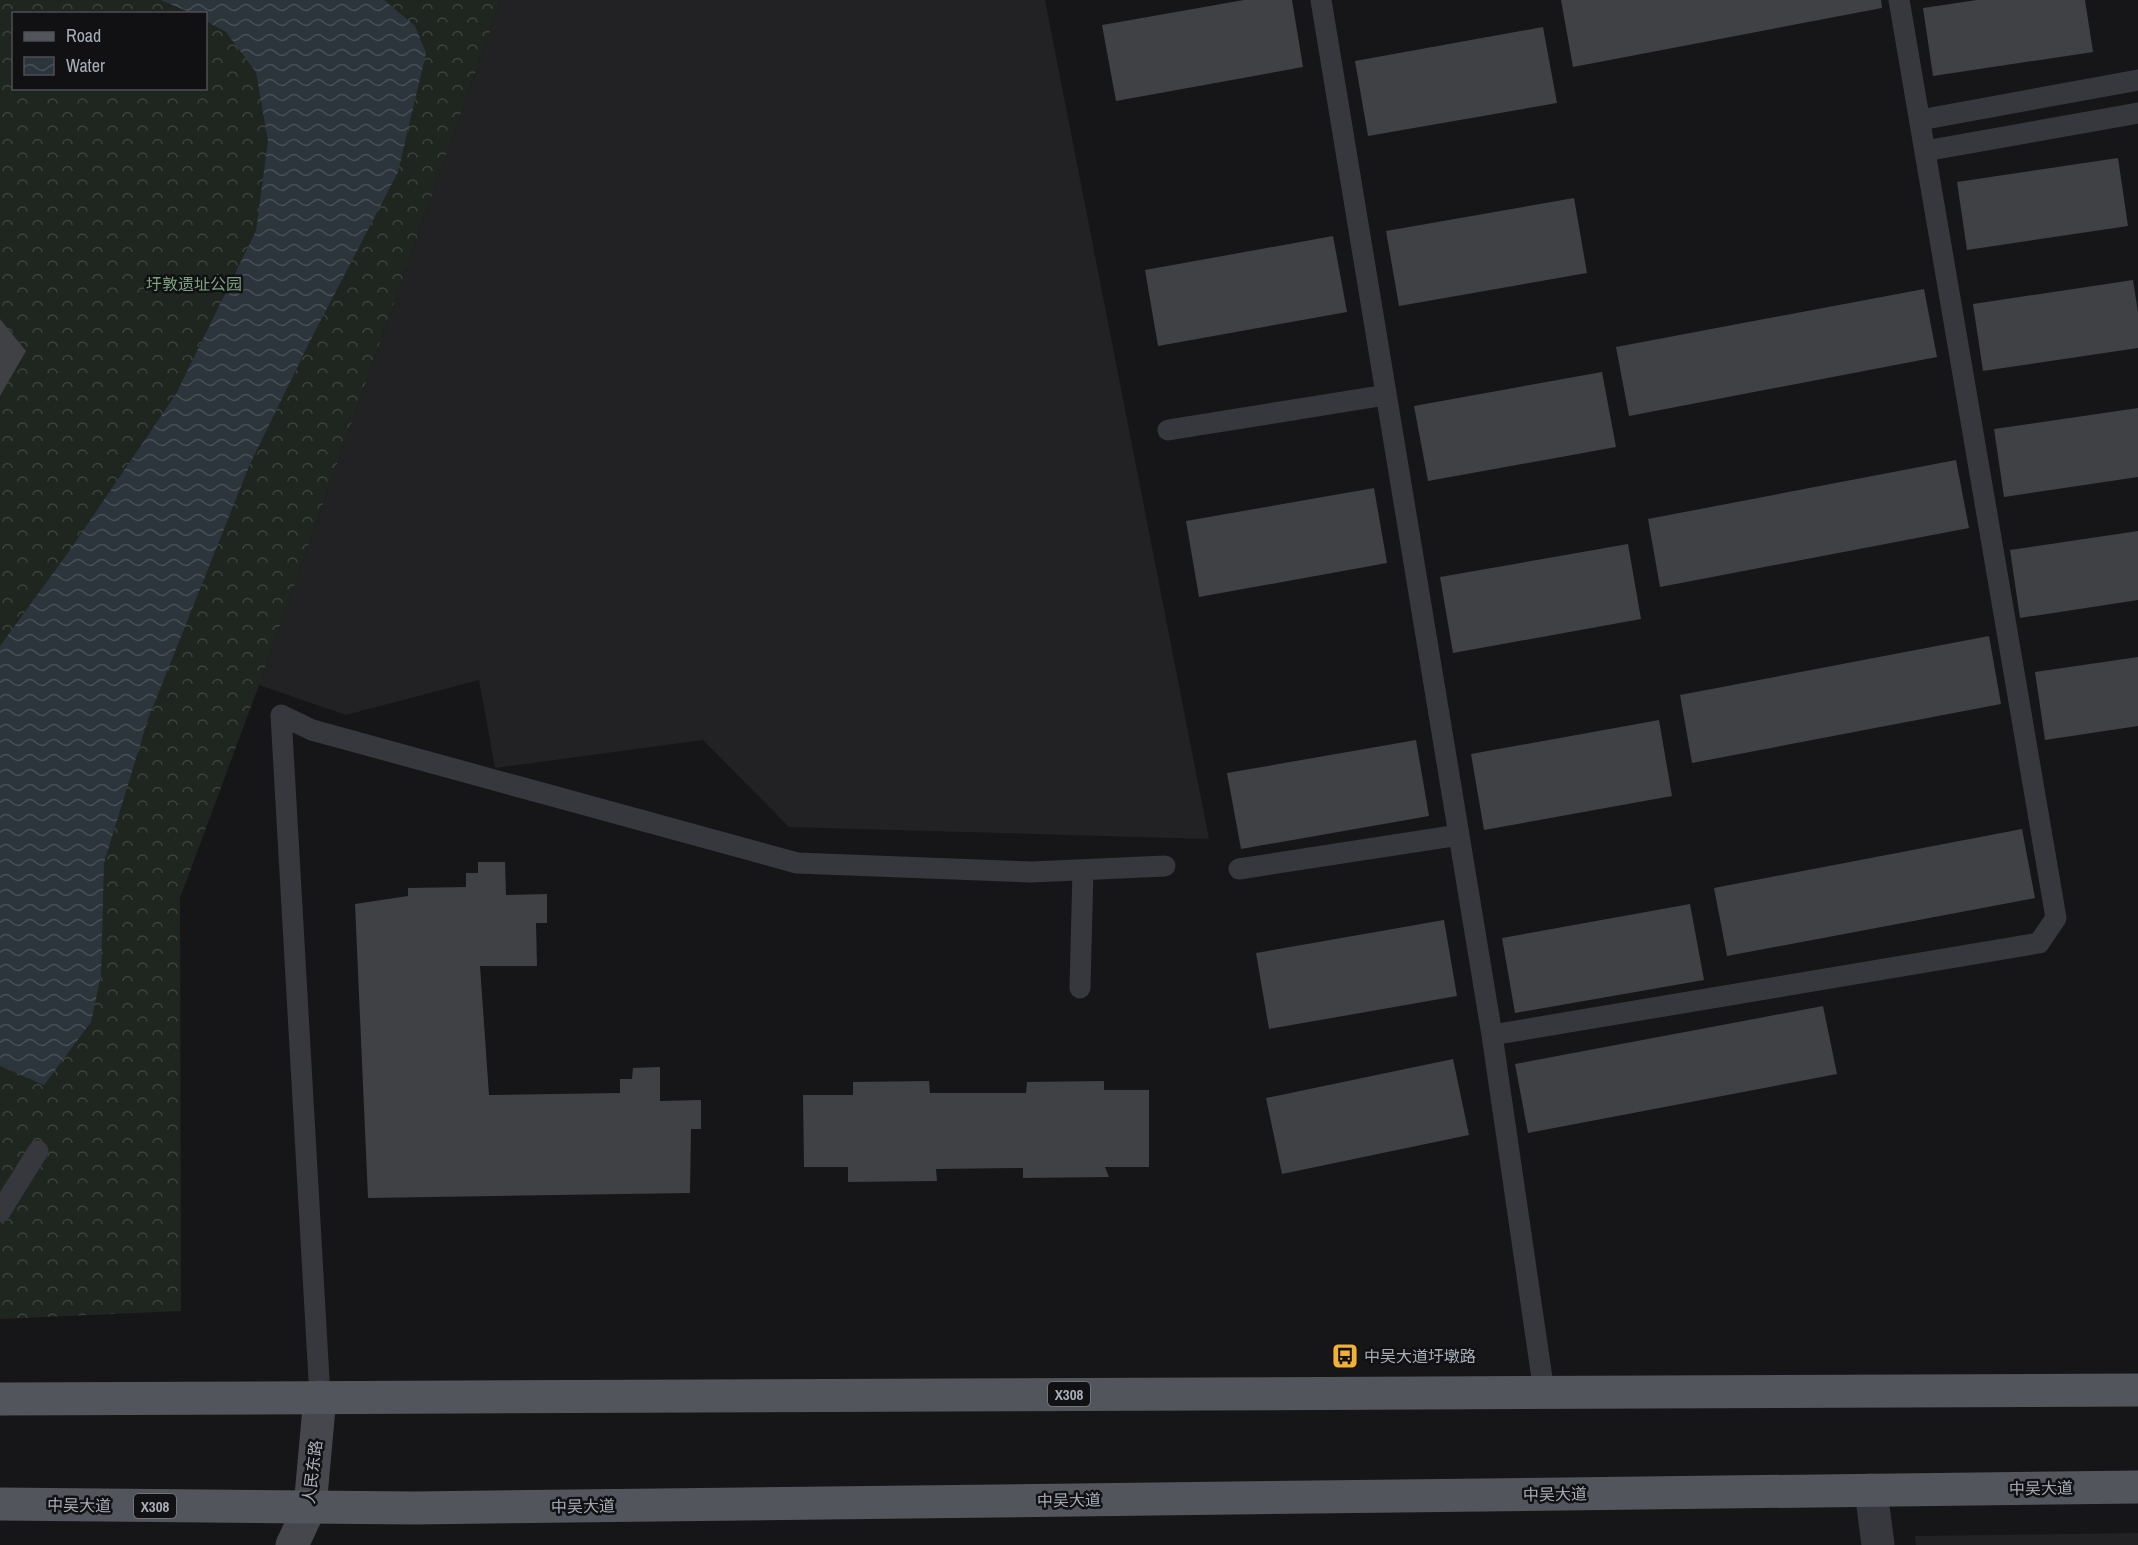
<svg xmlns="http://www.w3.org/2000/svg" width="2138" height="1545" font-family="'Archivo Narrow','Noto Sans SC',sans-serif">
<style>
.built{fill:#222225}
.forest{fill:url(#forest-crowns);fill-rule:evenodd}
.water{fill:url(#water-waves)}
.building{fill:#404145}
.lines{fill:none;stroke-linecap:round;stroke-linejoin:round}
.lane{stroke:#37383d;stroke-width:21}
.street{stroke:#37383d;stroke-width:33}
.secondary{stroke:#45474d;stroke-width:33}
.primary{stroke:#53555c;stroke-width:33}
.labels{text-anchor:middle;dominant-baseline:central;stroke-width:5;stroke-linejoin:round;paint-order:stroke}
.shield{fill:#111113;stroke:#7b7e86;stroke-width:1.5}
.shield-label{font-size:15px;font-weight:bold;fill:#a8adb8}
.park-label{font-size:16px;fill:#7fa381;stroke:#111113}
.poi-label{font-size:16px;fill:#a8adb8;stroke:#111113;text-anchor:start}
.street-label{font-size:16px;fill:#a8adb8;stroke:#111113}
</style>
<defs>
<pattern id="forest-crowns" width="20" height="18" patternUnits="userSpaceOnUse" patternTransform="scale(1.5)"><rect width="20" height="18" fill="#1e261f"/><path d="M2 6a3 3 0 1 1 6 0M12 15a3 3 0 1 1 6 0" fill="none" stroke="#3c433d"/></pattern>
<pattern id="water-waves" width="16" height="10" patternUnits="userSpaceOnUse" patternTransform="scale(1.5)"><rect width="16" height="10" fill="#2c353c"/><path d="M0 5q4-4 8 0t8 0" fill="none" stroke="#485056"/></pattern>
</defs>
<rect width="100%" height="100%" fill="#161618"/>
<path class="built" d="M501 0H1045L1209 839 789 827 703 740 495 768 479 680 346 715 259 685Z
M2138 1533V1545H1916L1915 1536Z"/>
<path class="forest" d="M0 0H501L259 685 180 898 181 1311 0 1319ZM14 14H206V88H14Z"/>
<path class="water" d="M161 0H384L415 26 426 53 398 172 310 341 250 464 148 719 104 863 101 975 91 1022 44 1085 0 1066V646L70 550 176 394 256 231 268 141 256 72 226 32 206 21V14L191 13Z"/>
<path class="building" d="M1244 0H1292L1303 67 1116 101 1102 25Z
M1561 0H1881L1882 8 1573 67Z
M1977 0H2085L2093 52 1933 76 1923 8Z
M1543 27 1557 103 1368 136 1355 61Z
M2118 158 2128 226 1967 250 1957 182Z
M1574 198 1587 273 1399 306 1386 231Z
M1333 236 1347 312 1158 346 1145 270Z
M2133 280 2138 312V348L1983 371 1973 304Z
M1924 289 1937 357 1629 416 1616 347Z
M0 319 26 351 0 396Z
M1602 372 1616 447 1428 481 1414 406Z
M2138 408V477L2004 497 1994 429Z
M1956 460 1969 528 1660 587 1648 519Z
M1374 488 1387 563 1199 597 1186 521Z
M2138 531V600L2020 618 2010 550Z
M1628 544 1641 619 1453 653 1440 577Z
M1989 636 2001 704 1692 763 1680 695Z
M2138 657V726L2045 740 2035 672Z
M1659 720 1672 796 1484 830 1471 754Z
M1416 740 1429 816 1241 849 1227 773Z
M2022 829 2035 898 1727 956 1714 888Z
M478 862H505L506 895 547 894V923H536L537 966H480L489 1095 620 1093V1079H632L633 1068 660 1067V1101L701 1100V1129H691L690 1193 368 1198 355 904 408 896V888L466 887V873H478Z
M1690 904 1704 980 1515 1013 1502 938Z
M1444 920 1457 996 1269 1029 1256 953Z
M1823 1006 1837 1074 1528 1133 1515 1064Z
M1453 1059 1469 1135 1282 1174 1266 1098Z
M929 1081 930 1093H1026L1027 1082 1104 1081V1090H1149V1167H1105L1109 1177 1023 1178V1168L936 1169 937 1181 848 1182V1167H804L803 1095H853V1082Z"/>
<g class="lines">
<path class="lane" d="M1321 0 1492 1035 1544 1392
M1920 120 2138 80
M1925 151 2138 113
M1168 430 1386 395
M1239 869 1459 835
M1080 988 1083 870
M1492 1035 2039 943 2056 918 1899 0
M0 1212 38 1151
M320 1397 281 715 312 730 797 863 1032 872 1165 866"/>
<path class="street" d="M1871 1490 1878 1545"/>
<path class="secondary" d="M292 1545 310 1507 320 1397"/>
<path class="primary" d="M0 1399 2138 1390
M0 1504 414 1508 2138 1487"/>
</g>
<defs>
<symbol id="bus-square" viewBox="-11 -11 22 22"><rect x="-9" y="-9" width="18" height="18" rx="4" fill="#f2b134" stroke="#111113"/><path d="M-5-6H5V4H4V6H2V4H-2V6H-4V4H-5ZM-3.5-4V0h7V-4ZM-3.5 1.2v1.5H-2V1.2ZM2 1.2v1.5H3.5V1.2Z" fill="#111"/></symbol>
</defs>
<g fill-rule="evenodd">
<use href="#bus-square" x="1330" y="1341" width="30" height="30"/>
</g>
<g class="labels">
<g class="shield">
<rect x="1048" y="1382" width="42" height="24" rx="4.5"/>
<rect x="134" y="1494" width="42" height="24" rx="4.5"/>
</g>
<g class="shield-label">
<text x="1069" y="1394">X308</text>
<text x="155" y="1506">X308</text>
</g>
<g class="park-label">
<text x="194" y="284">圩敦遗址公园</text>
</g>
<g class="poi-label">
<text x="1364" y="1356">中吴大道圩墩路</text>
</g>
<g class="street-label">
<text transform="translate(312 1472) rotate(-83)">人民东路</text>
<text transform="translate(2041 1488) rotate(-1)">中吴大道</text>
<text transform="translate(1555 1494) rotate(-1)">中吴大道</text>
<text transform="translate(1069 1500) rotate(-1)">中吴大道</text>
<text transform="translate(79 1505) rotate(1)">中吴大道</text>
<text transform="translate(583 1506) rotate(-1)">中吴大道</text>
</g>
</g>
<rect x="12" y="12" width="195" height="78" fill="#111113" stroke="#4d4f55" stroke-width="1.5"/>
<rect x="24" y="32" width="30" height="9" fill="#53555c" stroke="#4d4f55" stroke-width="1.5"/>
<text x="66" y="42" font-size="18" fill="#a8adb8">Road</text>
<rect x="24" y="57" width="30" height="18" fill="url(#water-waves)" stroke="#4d4f55" stroke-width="1.5"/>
<text x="66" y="72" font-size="18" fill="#a8adb8">Water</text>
</svg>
